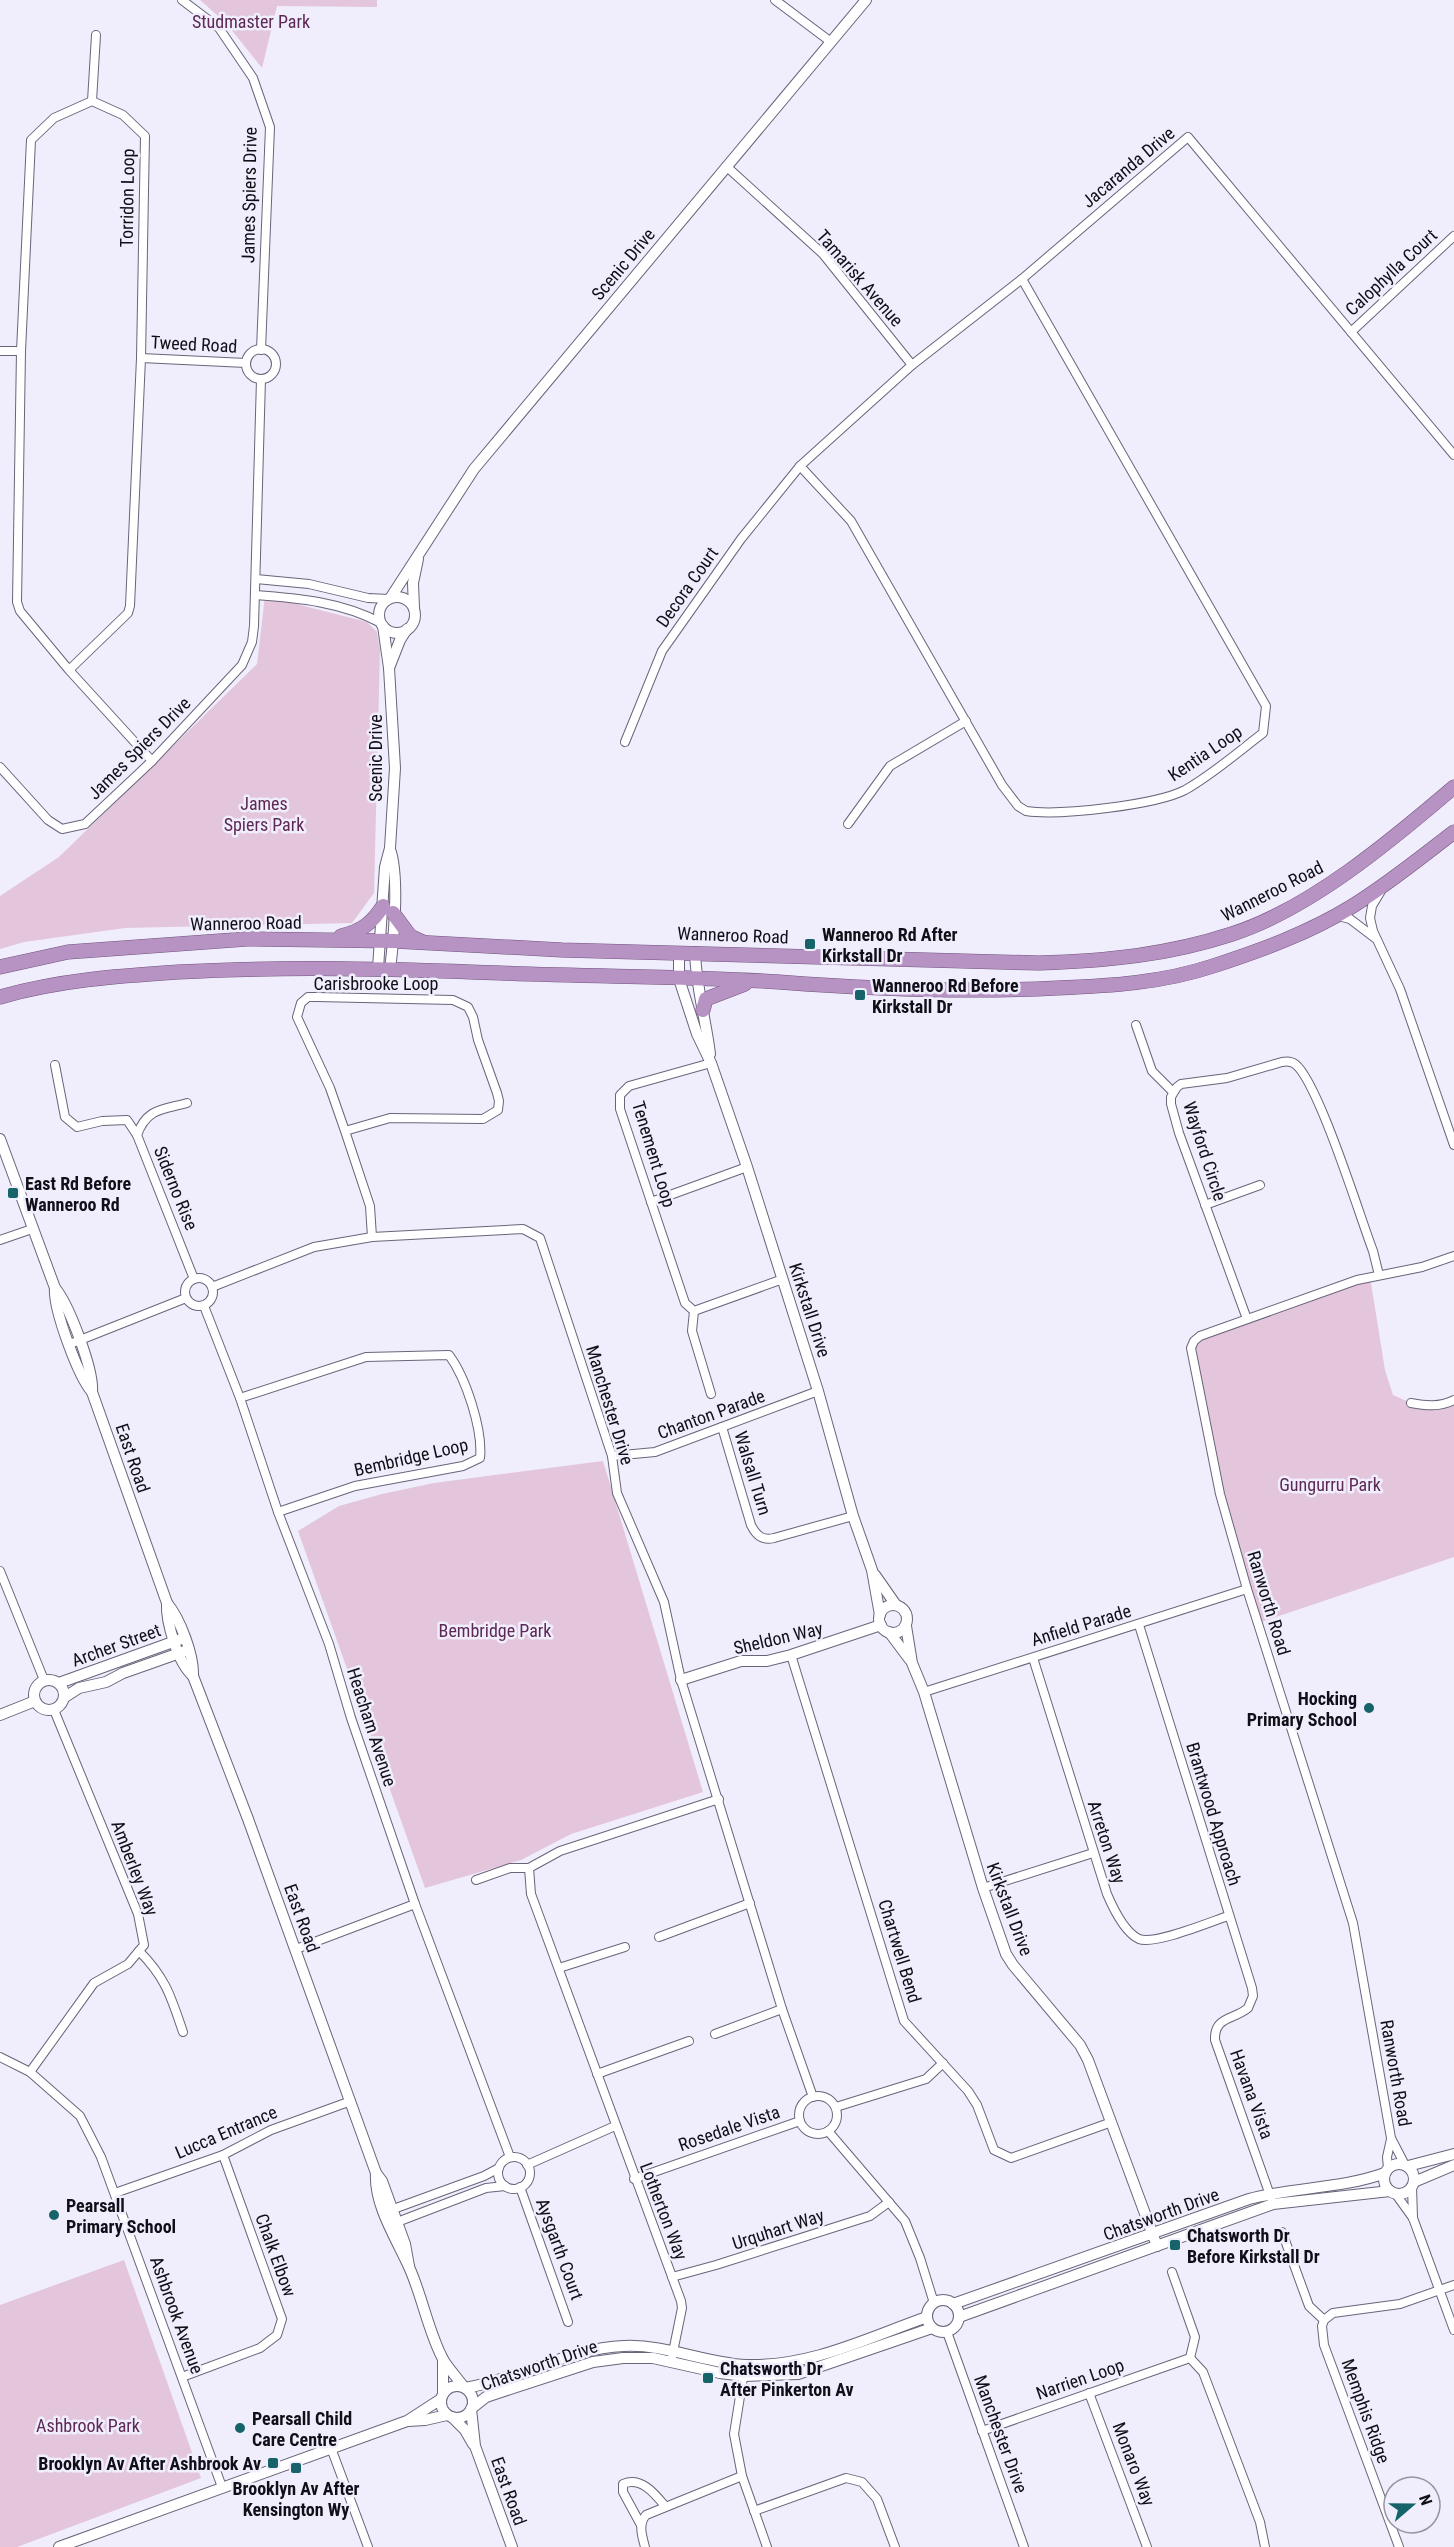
<svg xmlns="http://www.w3.org/2000/svg" width="1454" height="2547" font-family="'Roboto Condensed',sans-serif">
  <rect width="100%" height="100%" fill="#f0edfc"/>
  <g fill="#e3c6dc">
    <path d="M200,0H377V7L277,6L262,68L226,23Z"/>
    <path d="M265,596L367,622L377,632L380,650L374,893L352,923L125,928L24,942L0,949V896L59,857L257,664Z"/>
    <path d="M1370,1277L1385,1370L1393,1395L1411,1403L1454,1400V1557L1258,1623L1220,1494L1191,1356L1194,1341Z"/>
    <path d="M603,1461L703,1792L571,1834L521,1860L425,1888L298,1531L339,1506L382,1494L434,1483Z"/>
    <path d="M124,2260L201,2478L17,2547H0V2305Z"/>
  </g>
  <g fill="none" stroke-linecap="round" stroke-linejoin="round">
    <g stroke="#6a647a" stroke-width="10">
      <g id="minor">
        <path d="M182,0L219,28L253,78L270,127L261,350"/>
        <path d="M775,0L831,42"/>
        <path d="M92,101L96,35"/>
        <path d="M726,166L823,254L912,365"/>
        <path d="M1351,332L1454,236"/>
        <circle cx="261" cy="364" r="15"/>
        <path d="M0,351H21"/>
        <path d="M141,358L246,363"/>
        <path d="M800,466L851,521L1002,785L1018,806L1026,811C1059,816 1156,805 1185,790C1212,775 1238,752 1263,733L1266,706L1022,279"/>
        <path d="M256,579L309,584L368,598L389,599"/>
        <path d="M255,595C298,598 342,602 381,623"/>
        <path d="M69,670L128,613L130,606L141,358L145,136L123,115L92,101L54,118L31,140L21,351L17,602L20,611L69,670L152,761"/>
        <path d="M625,742L662,651L741,539L800,466L912,365L1022,279L1188,137L1454,455"/>
        <path d="M0,767L48,820L62,829L85,824L152,761L242,665L252,642L254,626L261,379"/>
        <path d="M848,824L890,766L966,721"/>
        <path d="M1381,891L1372,906L1370,918L1373,931L1400,989L1454,1145"/>
        <path d="M1338,916L1350,919L1375,938"/>
        <path d="M1136,1025L1152,1071L1173,1092"/>
        <path d="M711,1063L629,1086L620,1095V1109L685,1303L694,1311L783,1279"/>
        <path d="M55,1065L65,1117L77,1127L102,1121L127,1120L137,1135"/>
        <path d="M187,1103C162,1110 147,1108 137,1135L194,1279"/>
        <path d="M345,1131L390,1118L483,1119L498,1110L499,1101L497,1093L478,1040L473,1017L468,1007L453,1000L317,997H308L301,1003L297,1017L330,1088L345,1131L370,1206L372,1237"/>
        <path d="M651,1202L747,1167"/>
        <path d="M1205,1205L1260,1185"/>
        <path d="M0,1240L32,1229"/>
        <circle cx="199" cy="1292" r="14"/>
        <path d="M212,1287L314,1247L372,1237L523,1229L540,1238L612,1456L617,1493L664,1602L681,1680L782,2009L813,2097"/>
        <path d="M204,1306L240,1398L278,1512L329,1644L351,1718L415,1904L510,2157"/>
        <path d="M694,1311L692,1331L711,1394"/>
        <path d="M1247,1319L1179,1133L1171,1104V1097L1177,1087L1181,1084L1227,1078L1282,1062C1287,1061 1291,1061 1295,1064C1318,1081 1360,1217 1373,1251L1379,1275"/>
        <path d="M70,1344L186,1298"/>
        <path d="M240,1398L366,1357L449,1355C466,1378 483,1430 480,1458L463,1466L355,1486L278,1512"/>
        <path d="M1411,1403C1427,1406 1439,1407 1454,1400"/>
        <path d="M722,1427L751,1525C756,1535 762,1541 774,1538L853,1516"/>
        <path d="M612,1456L655,1452L818,1391"/>
        <path d="M0,1571L44,1680"/>
        <path d="M1139,1625L1252,1988L1253,1996L1248,2008C1234,2020 1214,2016 1215,2040L1271,2198"/>
        <path d="M791,1655L904,2021L968,2091L977,2105L994,2150L1011,2158L1109,2123"/>
        <path d="M1033,1658L1107,1894C1113,1908 1124,1932 1139,1939C1155,1945 1210,1922 1228,1916"/>
        <path d="M924,1692L1247,1589"/>
        <path d="M476,1880L510,1868H529"/>
        <path d="M983,1888L1093,1853"/>
        <path d="M659,1937L750,1903"/>
        <path d="M296,1949L415,1904"/>
        <path d="M139,1951C166,1978 171,1997 183,2032"/>
        <path d="M559,1968L625,1947"/>
        <path d="M715,2034L782,2009"/>
        <path d="M0,2057L30,2072L80,2116L101,2157L222,2487"/>
        <path d="M30,2072L94,1983L128,1964L144,1945L138,1914L54,1710"/>
        <path d="M597,2074L689,2041"/>
        <circle cx="818" cy="2115" r="19"/>
        <path d="M836,2107L926,2079L943,2063"/>
        <path d="M828,2131L905,2221L920,2258L934,2303"/>
        <circle cx="514" cy="2173" r="16"/>
        <path d="M527,2165L615,2126"/>
        <path d="M1405,2165L1391,2138L1353,1923L1247,1589L1220,1494L1191,1348L1194,1341L1200,1336L1357,1280L1422,1267L1454,1256"/>
        <path d="M1388,2168L1387,2157L1391,2139"/>
        <path d="M634,2179L800,2121"/>
        <path d="M520,2187L568,2322"/>
        <path d="M1412,2187L1413,2218"/>
        <path d="M115,2193L223,2155L271,2130L351,2101"/>
        <path d="M1395,2193L1413,2218L1454,2330"/>
        <path d="M388,2211L484,2176L499,2168"/>
        <path d="M392,2224L486,2188L505,2186"/>
        <path d="M1282,2232L1309,2306L1324,2320"/>
        <path d="M1172,2272L1195,2337L1190,2358"/>
        <path d="M672,2277L716,2265L870,2216L889,2202"/>
        <path d="M947,2332L1024,2547"/>
        <path d="M672,2357L682,2308L681,2301L531,1894L529,1868L560,1851L719,1799"/>
        <path d="M745,2365L734,2434L742,2476L767,2547"/>
        <path d="M182,2377L260,2348L277,2335L282,2319L223,2155"/>
        <path d="M1089,2393L1147,2547"/>
        <path d="M982,2431L1190,2358L1203,2372L1260,2522L1265,2547"/>
        <path d="M331,2448L368,2547"/>
        <path d="M754,2511L846,2478L862,2482L877,2499L895,2547"/>
        <path d="M641,2525L623,2492V2484C641,2476 655,2494 665,2506"/>
        <path d="M645,2547C642,2536 638,2524 646,2515L742,2476"/>
        <path d="M1399,2547L1324,2345L1322,2326L1324,2320L1333,2313L1400,2304L1454,2285"/>
      </g>
    </g>
    <g stroke="#6a647a" stroke-width="12">
      <g id="tertiary">
        <circle cx="397" cy="615" r="18"/>
        <path d="M391,597L474,469L866,0"/>
        <path d="M414,608L413,583L418,559"/>
        <path d="M389,668L400,640L407,629"/>
        <path d="M679,952V979L697,1034L711,1063L747,1167L818,1391L853,1516L872,1570L880,1615"/>
        <path d="M695,952C696,987 706,1020 710,1054"/>
        <path d="M378,968L385,867L390,848L395,768L389,668L383,626"/>
        <path d="M390,969C394,938 399,881 391,852"/>
        <path d="M0,1139L55,1288C69,1305 94,1370 92,1392"/>
        <path d="M55,1288C53,1308 78,1376 92,1392L167,1603C180,1619 194,1655 193,1676L248,1819L376,2173L382,2181L405,2244L409,2266"/>
        <path d="M875,1575L896,1605"/>
        <path d="M167,1603C166,1623 178,1663 193,1676"/>
        <circle cx="893" cy="1619" r="14"/>
        <path d="M906,1626L912,1663L924,1692L983,1888L1006,1954L1013,1965L1080,2045L1088,2060L1157,2246"/>
        <path d="M889,1632L910,1660"/>
        <circle cx="49" cy="1695" r="15"/>
        <path d="M681,1680L741,1661H767L791,1655L881,1625"/>
        <path d="M59,1683L184,1638"/>
        <path d="M65,1697L79,1688L106,1682L123,1673L188,1650"/>
        <path d="M0,1715L35,1701"/>
        <circle cx="1399" cy="2179" r="15"/>
        <path d="M1408,2166L1454,2154"/>
        <path d="M376,2173C374,2205 396,2238 409,2267C422,2295 429,2335 444,2361C450,2370 457,2378 464,2387"/>
        <path d="M1414,2182L1454,2165"/>
        <circle cx="943" cy="2316" r="16"/>
        <path d="M953,2304L1249,2199C1294,2187 1341,2189 1385,2173"/>
        <path d="M959,2317L1273,2204L1390,2191"/>
        <circle cx="457" cy="2402" r="16"/>
        <path d="M465,2388C519,2379 569,2348 624,2346C666,2344 705,2363 746,2365C811,2367 867,2338 927,2317"/>
        <path d="M443,2394V2360"/>
        <path d="M472,2408L486,2397L501,2392L593,2362L623,2358H653L720,2373L744,2376L798,2374L932,2328"/>
        <path d="M471,2409L475,2446L512,2547"/>
        <path d="M452,2417L465,2430L473,2444"/>
        <path d="M408,2421L425,2420L447,2415"/>
        <path d="M59,2547L407,2421L441,2399"/>
      </g>
    </g>
    <g stroke="#71537e" stroke-width="15">
      <g id="trunk">
        <path d="M393,913L410,936L423,942"/>
        <path d="M341,936C362,931 372,923 383,906"/>
        <path d="M0,967L68,952L247,939L394,941L562,950L1039,963C1106,961 1168,955 1232,934C1310,909 1392,840 1454,787"/>
        <path d="M0,997C59,980 118,976 178,972C286,966 393,969 501,973C594,977 687,976 779,982C871,989 964,993 1057,988C1109,986 1162,983 1213,966C1259,951 1309,933 1351,907C1387,885 1420,858 1454,832"/>
        <path d="M703,1010L706,999L745,984"/>
      </g>
    </g>
    <use href="#minor" stroke="#fff" stroke-width="8"/>
    <use href="#tertiary" stroke="#fff" stroke-width="10"/>
    <use href="#trunk" stroke="#b793c4" stroke-width="14"/>
  </g>
  <g fill="#16646a" stroke="#f0edfc" stroke-width="2">
    <rect x="804" y="938" width="12" height="12" rx="3"/>
    <rect x="854" y="989" width="12" height="12" rx="3"/>
    <rect x="7" y="1187" width="12" height="12" rx="3"/>
    <circle cx="1369" cy="1708" r="6"/>
    <circle cx="54" cy="2215" r="6"/>
    <rect x="1169" y="2239" width="12" height="12" rx="3"/>
    <rect x="702" y="2372" width="12" height="12" rx="3"/>
    <circle cx="240" cy="2428" r="6"/>
    <rect x="267" y="2457" width="12" height="12" rx="3"/>
    <rect x="290" y="2462" width="12" height="12" rx="3"/>
  </g>
  <g text-anchor="middle" dominant-baseline="central" stroke-width="5" stroke-linejoin="round" paint-order="stroke">
    <g font-size="18" fill="#5d2854" stroke="#f0edfc">
      <text x="251" y="21">Studmaster Park</text>
      <text x="264" y="803">James<tspan x="264" dy="21">Spiers Park</tspan></text>
      <text x="1330" y="1484">Gungurru Park</text>
      <text x="495" y="1630">Bembridge Park</text>
      <text x="88" y="2425">Ashbrook Park</text>
    </g>
    <g font-size="18" fill="#100e16" stroke="#f0edfc">
      <text transform="translate(1128 167) rotate(-40)">Jacaranda Drive</text>
      <text transform="translate(249 195) rotate(-89)">James Spiers Drive</text>
      <text transform="translate(127 198) rotate(-89)">Torridon Loop</text>
      <text transform="translate(623 264) rotate(-50)">Scenic Drive</text>
      <text transform="translate(1391 272) rotate(-43)">Calophylla Court</text>
      <text transform="translate(860 278) rotate(49)">Tamarisk Avenue</text>
      <text transform="translate(194 344) rotate(3)">Tweed Road</text>
      <text transform="translate(687 587) rotate(-55)">Decora Court</text>
      <text transform="translate(139 748) rotate(-45)">James Spiers Drive</text>
      <text transform="translate(1205 753) rotate(-34)">Kentia Loop</text>
      <text transform="translate(375 758) rotate(-90)">Scenic Drive</text>
      <text transform="translate(1272 891) rotate(-27)">Wanneroo Road</text>
      <text transform="translate(246 923) rotate(-1)">Wanneroo Road</text>
      <text transform="translate(733 935) rotate(2)">Wanneroo Road</text>
      <text x="376" y="983">Carisbrooke Loop</text>
      <text transform="translate(1205 1151) rotate(72)">Wayford Circle</text>
      <text transform="translate(654 1154) rotate(73)">Tenement Loop</text>
      <text transform="translate(176 1188) rotate(68)">Siderno Rise</text>
      <text transform="translate(810 1310) rotate(72)">Kirkstall Drive</text>
      <text transform="translate(610 1405) rotate(73)">Manchester Drive</text>
      <text transform="translate(711 1414) rotate(-20)">Chanton Parade</text>
      <text transform="translate(411 1457) rotate(-13)">Bembridge Loop</text>
      <text transform="translate(133 1458) rotate(71)">East Road</text>
      <text transform="translate(753 1473) rotate(73)">Walsall Turn</text>
      <text transform="translate(1269 1603) rotate(73)">Ranworth Road</text>
      <text transform="translate(1081 1625) rotate(-17)">Anfield Parade</text>
      <text transform="translate(778 1638) rotate(-13)">Sheldon Way</text>
      <text transform="translate(116 1645) rotate(-20)">Archer Street</text>
      <text transform="translate(372 1727) rotate(72)">Heacham Avenue</text>
      <text transform="translate(1214 1814) rotate(73)">Brantwood Approach</text>
      <text transform="translate(1107 1842) rotate(72)">Arreton Way</text>
      <text transform="translate(135 1868) rotate(69)">Amberley Way</text>
      <text transform="translate(1010 1909) rotate(69)">Kirkstall Drive</text>
      <text transform="translate(302 1918) rotate(70)">East Road</text>
      <text transform="translate(900 1951) rotate(73)">Chartwell Bend</text>
      <text transform="translate(1396 2073) rotate(80)">Ranworth Road</text>
      <text transform="translate(1252 2094) rotate(70)">Havana Vista</text>
      <text transform="translate(729 2128) rotate(-19)">Rosedale Vista</text>
      <text transform="translate(226 2132) rotate(-23)">Lucca Entrance</text>
      <text transform="translate(664 2211) rotate(69)">Lotherton Way</text>
      <text transform="translate(1161 2214) rotate(-20)">Chatsworth Drive</text>
      <text transform="translate(778 2229) rotate(-18)">Urquhart Way</text>
      <text transform="translate(560 2249) rotate(70)">Aysgarth Court</text>
      <text transform="translate(276 2255) rotate(70)">Chalk Elbow</text>
      <text transform="translate(177 2315) rotate(70)">Ashbrook Avenue</text>
      <text transform="translate(539 2365) rotate(-19)">Chatsworth Drive</text>
      <text transform="translate(1080 2379) rotate(-19)">Narrien Loop</text>
      <text transform="translate(1366 2411) rotate(70)">Memphis Ridge</text>
      <text transform="translate(1001 2434) rotate(70)">Manchester Drive</text>
      <text transform="translate(1134 2464) rotate(69)">Monaro Way</text>
      <text transform="translate(509 2491) rotate(70)">East Road</text>
    </g>
    <g font-size="18" font-weight="bold" fill="#100e16" stroke="#f0edfc" text-anchor="start">
      <text x="822" y="934">Wanneroo Rd After<tspan x="822" dy="21">Kirkstall Dr</tspan></text>
      <text x="872" y="985">Wanneroo Rd Before<tspan x="872" dy="21">Kirkstall Dr</tspan></text>
      <text x="25" y="1183">East Rd Before<tspan x="25" dy="21">Wanneroo Rd</tspan></text>
      <text x="1357" y="1698" text-anchor="end">Hocking<tspan x="1357" dy="21">Primary School</tspan></text>
      <text x="66" y="2205">Pearsall<tspan x="66" dy="21">Primary School</tspan></text>
      <text x="1187" y="2235">Chatsworth Dr<tspan x="1187" dy="21">Before Kirkstall Dr</tspan></text>
      <text x="720" y="2368">Chatsworth Dr<tspan x="720" dy="21">After Pinkerton Av</tspan></text>
      <text x="252" y="2418">Pearsall Child<tspan x="252" dy="21">Care Centre</tspan></text>
      <text x="261" y="2463" text-anchor="end">Brooklyn Av After Ashbrook Av</text>
      <text x="296" y="2488" text-anchor="middle">Brooklyn Av After<tspan x="296" dy="21">Kensington Wy</tspan></text>
    </g>
  </g>
  <g transform="translate(1412 2505) rotate(70)"><circle r="28" fill="#f0edfc" stroke="#9694a0" stroke-width="1.5"/>
  <path d="M0-4.5L10 22L0 15L-10 22Z" fill="#16646a"/>
  <text y="-9" font-size="16" font-weight="bold" text-anchor="middle" fill="#100e16">N</text>
  </g>
</svg>
